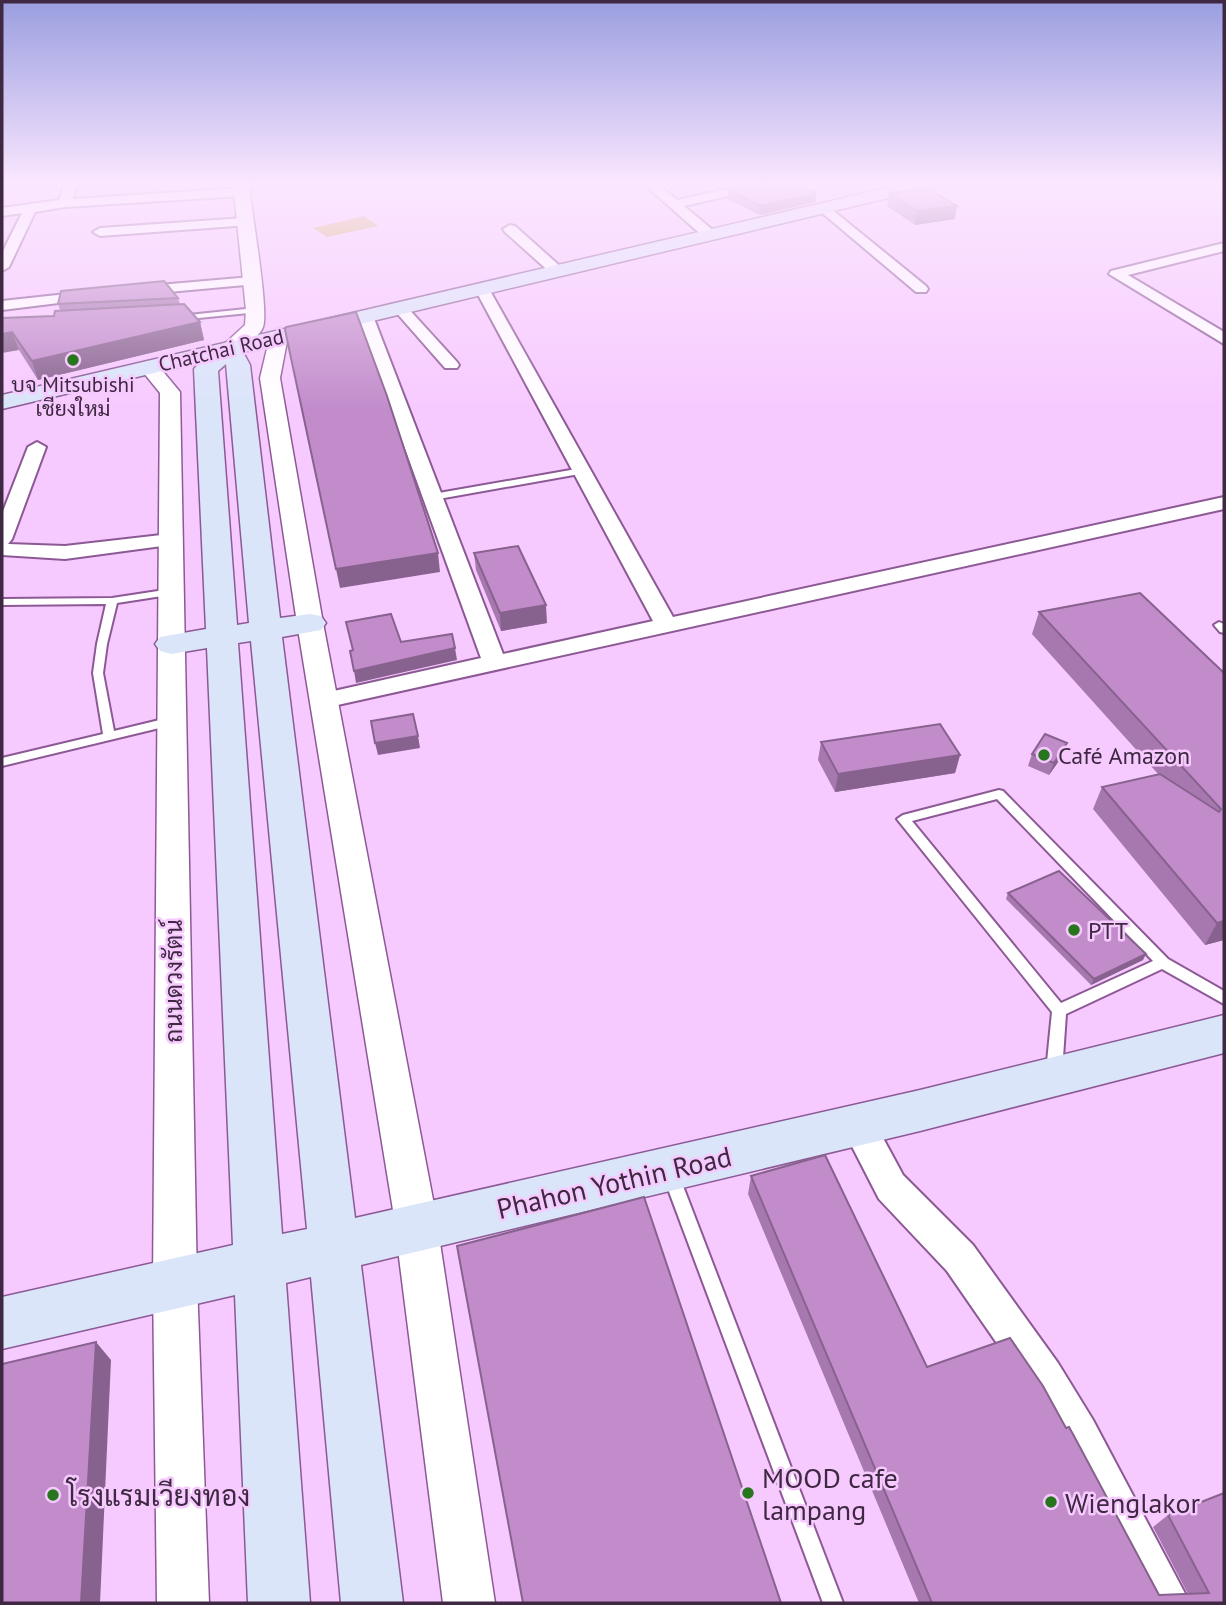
<svg xmlns="http://www.w3.org/2000/svg" width="1226" height="1605" font-family="'PT Sans',Sarabun,sans-serif">
  <rect width="100%" height="100%" fill="#f7caff"/>
  <path fill="#d2a551" d="M364,216L378,226L327,237L313,228Z"/>
  <g fill="none" stroke-linecap="round" stroke-linejoin="round">
    <g stroke="#8c5995" stroke-width="4">
      <g id="service">
        <path d="M2,183H7L2,190Z"/>
        <path d="M255,308L259,310L258,312L179,320L175,318L179,316Z"/>
        <path d="M582,468L586,471L585,473L433,500L428,497L433,494Z"/>
        <path d="M171,589L175,590V594L117,603L107,644L103,673L114,731L172,717L176,718L178,721L176,724L2,766V758L103,734L93,673L97,644L106,604L2,605V599L112,598Z"/>
        <path d="M1219,622L1224,624V633L1220,632L1214,625Z"/>
        <path d="M999,790L1003,791L1168,959L1224,991V1004L1162,969L1066,1014L1062,1072L1059,1077L1054,1079L1049,1077L1046,1072L1052,1012L897,819L903,815ZM997,799L1153,961L1061,1003L912,821Z"/>
        <path d="M670,1166L676,1168L678,1173L843,1603H823L662,1173L664,1168Z"/>
      </g>
    </g>
    <g stroke="#8c5995" stroke-width="4">
      <g id="minor">
        <path d="M65,183H77L73,199L242,188L248,192L242,196L65,207L35,212L9,267L2,271V253L22,213L2,216V208L59,200Z"/>
        <path d="M643,183H656L677,200L753,183H775L773,186L684,206L715,232L717,235L710,239L705,238Z"/>
        <path d="M825,204L926,286L928,289L926,292H916L820,211L819,208Z"/>
        <path d="M244,218L251,222L249,225L100,236L93,232L100,228Z"/>
        <path d="M510,225L515,226L562,268L564,271L562,274H552L505,232L503,229Z"/>
        <path d="M1224,243V251L1128,275L1224,332V344L1109,274L1111,271Z"/>
        <path d="M251,277L256,278L258,281L256,284L136,295L129,291L136,287Z"/>
        <path d="M482,285L489,289L673,617L1224,497V509L324,708L316,705L312,700L316,695L481,658L357,316L360,313H370L373,316L503,654L653,621L475,289Z"/>
        <path d="M94,291L101,295L99,298L2,310V301Z"/>
        <path d="M400,303L405,305L457,362L459,365L457,368H445L395,311L392,308Z"/>
        <path d="M37,442L46,447L12,539L8,544L65,546L170,534L177,536L180,540L177,544L65,559L2,555V514L28,447Z"/>
        <path d="M858,1110L870,1114L903,1175L973,1245L1058,1363L1093,1420L1190,1603H1144L1065,1448L1030,1391L947,1271L879,1199L841,1125L846,1114Z"/>
      </g>
    </g>
    <g stroke="#8c5995" stroke-width="3">
      <g id="tertiary">
        <path d="M238,183H252L250,192C252,215 269,311 263,327C260,337 239,351 230,354L220,348L245,325L246,310L234,192Z"/>
        <path d="M279,330L288,336L280,378L323,623L435,1210L495,1603H443L393,1210L297,623L260,378L270,336Z"/>
        <path d="M149,361L156,363L180,392L197,1283L209,1603H157L153,1283L160,393L139,367L142,363Z"/>
      </g>
    </g>
    <g stroke="#8c5995" stroke-width="3">
      <path id="secondary" d="M908,183H939L930,188L243,352L250,365L280,618L310,614L321,616L326,623L321,630L282,637L355,1218L920,1090L1224,1015V1053L920,1131L361,1265L403,1603H341L311,1277L286,1283L310,1603H248L235,1295L2,1349V1297L233,1245L207,648L171,654L160,651L155,644L160,637L206,629L194,369L200,362L2,409V395ZM226,364L249,623L237,625L218,371ZM251,641L307,1229L282,1234L238,643Z"/>
    </g>
    <use href="#service" fill="#fff" fill-rule="evenodd"/>
    <use href="#minor" fill="#fff" fill-rule="evenodd"/>
    <use href="#tertiary" fill="#fff" fill-rule="evenodd"/>
    <use href="#secondary" fill="#dae5fa" fill-rule="evenodd"/>
  </g>
  <g fill="#a778af">
    <path d="M728,190L816,193L815,202L760,215L727,199Z"/>
    <path d="M889,193L955,219L915,225L887,206Z"/>
    <path d="M178,298L180,304L200,322L204,340L38,380L19,350L2,318L54,316L60,310L58,304Z"/>
    <path d="M474,553L547,623L501,631L476,570Z"/>
    <path d="M1039,612L1224,673V940L1205,945L1093,809L1102,787L1159,775L1032,634Z"/>
    <path d="M821,742L960,755L955,773L835,792L818,760Z"/>
    <path d="M1067,743L1063,755L1049,775L1028,766L1032,754Z"/>
    <path d="M1008,893L1143,960L1091,985L1006,899Z"/>
    <path d="M751,1176L927,1367L1159,1595L1188,1594L1153,1527L1168,1515L1224,1603H919L748,1194Z"/>
  </g>
  <g fill="#88628e">
    <path d="M816,193L815,202L760,215L761,206Z"/>
    <path d="M957,206L955,219L915,225L917,211Z"/>
    <path d="M200,322L204,340L38,380L32,361Z"/>
    <path d="M12,332L19,350L2,353V334Z"/>
    <path d="M438,553L440,572L340,588L336,569Z"/>
    <path d="M546,605L547,623L501,631L500,613Z"/>
    <path d="M455,648L457,660L356,683L354,671Z"/>
    <path d="M418,736L420,748L378,755L375,743Z"/>
    <path d="M1067,743L1063,755L1049,775L1054,763Z"/>
    <path d="M960,755L955,773L835,792L838,774Z"/>
    <path d="M1224,921V940L1205,945L1217,923Z"/>
    <path d="M1146,954L1143,960L1091,985L1094,979Z"/>
    <path d="M96,1342L111,1360L100,1603H81Z"/>
  </g>
  <g fill="#c28ccb" stroke="#88628e" stroke-width="2">
    <path d="M760,183H793L816,193L761,206L728,190Z"/>
    <path d="M928,188L957,206L917,211L889,193Z"/>
    <path d="M164,281L178,298L58,304L61,291Z"/>
    <path d="M184,304L200,322L32,361L12,332L2,334V318L54,316L55,311Z"/>
    <path d="M356,312L387,396L438,553L336,569L285,330L286,327Z"/>
    <path d="M518,546L546,605L500,613L474,553Z"/>
    <path d="M1140,593L1224,673V921L1217,923L1102,787L1160,774L1219,812L1221,809L1039,612Z"/>
    <path d="M391,614L401,642L452,634L455,648L354,671L350,651L353,650L346,622Z"/>
    <path d="M413,714L418,736L375,743L371,721Z"/>
    <path d="M940,724L960,755L838,774L821,742Z"/>
    <path d="M1045,734L1067,743L1054,763L1032,754Z"/>
    <path d="M1059,871L1146,954L1094,979L1008,893Z"/>
    <path d="M825,1155L927,1367L1010,1338L1043,1386L1066,1428L1069,1427L1074,1436L1159,1595L1209,1593L1168,1515L1224,1493V1603H932L751,1176Z"/>
    <path d="M644,1197L781,1603H523L457,1246Z"/>
    <path d="M96,1342L81,1603H2V1364Z"/>
  </g>
  <linearGradient id="sky" x2="0" y2="1"><stop stop-color="#9a9ee0"/><stop offset="0.45" stop-color="#fbe7ff"/><stop offset="1" stop-color="#fbe7ff" stop-opacity="0"/></linearGradient>
  <rect width="1226" height="408" fill="url(#sky)"/>
  <g fill="#27751c" stroke="#f7caff" stroke-width="2.5">
    <circle cx="73" cy="360" r="7"/>
    <circle cx="1044" cy="755" r="7"/>
    <circle cx="1074" cy="930" r="7"/>
    <circle cx="748" cy="1493" r="7"/>
    <circle cx="53" cy="1495" r="7"/>
    <circle cx="1051" cy="1502" r="7"/>
  </g>
  <g text-anchor="middle" dominant-baseline="central" stroke-width="5" stroke-linejoin="round" paint-order="stroke">
    <g font-size="21" fill="#3f2942" stroke="#f7caff">
      <text transform="translate(221 350) rotate(-13)">Chatchai Road</text>
    </g>
    <g font-size="21" fill="#3f2942" stroke="#f7caff">
      <text x="73" y="384">บจ Mitsubishi<tspan x="73" dy="24">เชียงใหม่</tspan></text>
    </g>
    <g font-size="24" fill="#3f2942" stroke="#f7caff" text-anchor="start">
      <text x="1058" y="755">Café Amazon</text>
      <text x="1088" y="930">PTT</text>
    </g>
    <g font-size="24" fill="#3f2942" stroke="#f7caff">
      <text transform="translate(173 981) rotate(-90)">ถนนดวงรัตน์</text>
    </g>
    <g font-size="28" fill="#3f2942" stroke="#f7caff">
      <text transform="translate(614 1182) rotate(-13)">Phahon Yothin Road</text>
    </g>
    <g font-size="28" fill="#3f2942" stroke="#f7caff" text-anchor="start">
      <text x="762" y="1477">MOOD cafe<tspan x="762" dy="32">lampang</tspan></text>
      <text x="67" y="1495">โรงแรมเวียงทอง</text>
      <text x="1065" y="1502">Wienglakor</text>
    </g>
  </g>
  <rect width="1226" height="1605" fill="none" stroke="#3f2942" stroke-width="7"/>
</svg>
